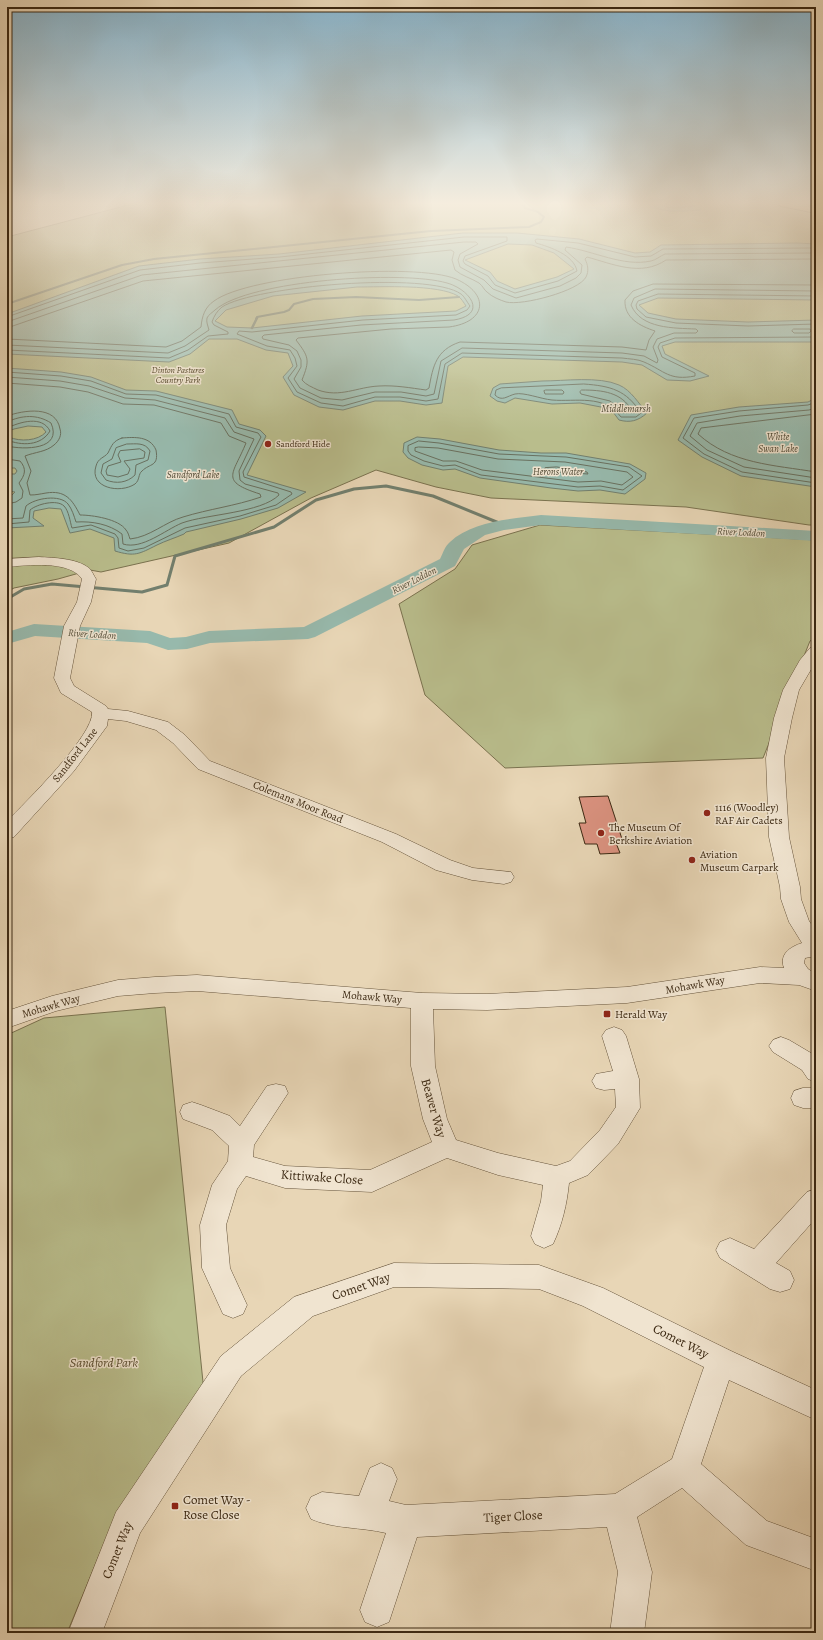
<svg xmlns="http://www.w3.org/2000/svg" width="823" height="1640" font-family="Alegreya,serif">
  <rect width="100%" height="100%" fill="#e8d6b6"/>
  <filter id="stains"><feTurbulence type="fractalNoise" baseFrequency=".005" numOctaves="4"/><feColorMatrix values="0 0 0 0 .2 0 0 0 0 .09 0 0 0 0 .02 0 0 0 .5 -.17"/></filter>
  <radialGradient id="worn" r=".72"><stop offset=".6" stop-color="#630" stop-opacity="0"/><stop offset="1" stop-color="#630" stop-opacity=".3"/></radialGradient>
  <g fill="#b9bd8c" stroke="#7a724f">
    <path d="M136,203H768L816,212V525H809L686,507L491,498L436,487L376,470L311,498L229,543L101,572L90,570L58,579L14,588L7,592V237Z"/>
    <path d="M540,525L816,540V637L810,641L763,758L505,768L425,695L399,604L455,569L472,545Z"/>
    <path d="M165,1007L204,1392L110,1529L67,1633H7V1035L44,1018Z"/>
  </g>
  <g fill="#97b9ac" stroke="#727f6e" fill-rule="evenodd">
    <path d="M653,203H701V210C685,211 670,213 655,208V205Z"/>
    <path d="M463,233H517L579,239L635,253L650,252L661,245L797,243L816,244V300L658,298L639,305L648,313L676,319L748,322L816,320V340L814,342H675L662,346L665,354L709,376L690,381L667,380L642,365L622,362L463,357L448,366L442,403L426,405L400,401H375L343,410L319,407L294,395L283,377L293,366L288,353L266,350L237,339H209L190,354L169,362L7,354V314L139,266L200,259L279,254ZM508,244L532,245L554,253L574,269L557,277L515,289L497,281L490,272L465,260ZM357,287C381,287 438,284 458,296C461,298 464,303 466,306L456,311L362,316L252,328L227,327L215,321L226,310L273,296Z"/>
    <path d="M7,368L61,372L91,377L126,390L156,391L232,410L239,424L260,430L266,436L247,475L306,492L278,508L241,519L186,532L184,534C175,538 165,541 157,545C139,554 135,557 115,551L114,538L90,529L70,533L61,509L49,508L34,511L33,518L44,526L7,528V496L12,495L15,492L7,491V474H15L17,471L15,468H7ZM28,426L42,427L46,432C38,441 20,442 9,437V431L14,429Z"/>
    <path d="M542,381C564,381 599,376 619,385C631,390 639,404 647,413C638,421 630,423 619,420L613,412L606,408L580,403L552,404L515,398L505,403L497,401L490,396L493,388L500,384Z"/>
    <path d="M816,398V487L741,476L702,457L678,440L691,415L739,407L808,402Z"/>
    <path d="M417,437L440,439L499,450L541,453H566L630,464L646,473L645,479L625,494L600,490L578,491L551,488L480,478L455,469L443,470L422,465L408,458L403,452L404,443Z"/>
  </g>
  <g fill="none" stroke-linecap="round" stroke-linejoin="round">
    <g stroke="#69705f" stroke-width="1">
      <path d="M659,203C668,211 684,207 695,206L697,203"/>
      <path d="M816,296L658,294L638,301L636,305L637,309L646,317L676,323L748,326L816,324"/>
      <path d="M7,317L140,270L200,263L280,257L464,237H507V241L465,256L463,261L465,264L488,276L495,285L515,293L558,281L577,271C574,255 550,247 536,243L535,240L537,239L578,243L635,257L651,256L663,249L816,248"/>
      <path d="M7,322L142,275L464,242H476L478,244L460,254L458,260L460,267L484,280L493,289L516,298L560,286L576,278L581,273L582,265L565,250L566,247C594,251 623,267 651,261C656,260 660,256 665,254L816,253"/>
      <path d="M7,328L143,281L451,250L454,252L452,260L455,270C462,276 471,278 479,283C483,286 484,290 487,292C492,297 500,300 506,302C522,306 579,291 586,277C589,271 588,265 585,259L587,257C613,264 641,277 666,260L816,259"/>
      <path d="M794,329H810L811,331L809,333H794L792,331Z"/>
      <path d="M7,339L166,347L182,341L201,327C202,316 205,307 214,301C249,275 415,262 456,279C490,294 487,322 449,327L391,329L298,338L296,340C309,357 310,360 302,380C306,385 312,387 318,390C340,398 357,387 379,386C395,385 411,388 426,390L429,388C433,366 436,350 460,342L622,347L646,350L649,340L655,331C640,326 624,318 625,300L633,291L653,284L816,285"/>
      <path d="M7,345L168,353L185,346L209,330C208,326 206,322 207,318C208,315 213,312 215,310C249,280 403,270 447,283C469,289 489,314 454,320L361,325L264,335L262,337L263,339L289,345L297,351L301,360V367L294,379L300,388L321,398L342,400L375,392H401L426,396L434,394L441,361L462,348L622,353L644,356L657,363L658,360L653,347L657,339L674,333H696L698,331L696,329C674,328 641,329 631,305L634,298L655,289L816,291"/>
      <path d="M7,350L169,358L188,350L208,336L228,334V332L214,325L212,322C214,316 217,311 222,307C254,286 429,271 461,294C464,296 467,302 470,306L467,310L456,315L363,320L252,332L239,331L237,334L267,346L290,350L295,358L297,366L288,378L297,392L321,403L343,406L375,397H400L426,401L438,399L445,364L462,353L622,358C629,359 638,359 644,362C665,371 669,381 695,376V373L662,357L658,347L660,343L675,338L816,337"/>
      <path d="M7,372L61,376L91,381L126,394L156,395L229,414L236,427L258,433L261,437L243,472L244,477L291,492L292,494L276,505L240,516L185,528L144,548L128,551L119,548L118,538L115,534L91,525L72,528C70,522 69,511 64,506C57,499 37,504 30,510L29,522L7,524"/>
      <path d="M7,377L60,381L89,386L125,398L155,400L225,418L234,432L254,439L239,471L240,480L245,484L278,493L279,495C261,513 207,514 182,523C165,530 142,550 123,544L122,534C109,524 92,521 76,522C74,516 72,509 68,504C60,494 35,498 26,506L23,518L7,519"/>
      <path d="M7,383L60,387L88,392L123,404L154,405L221,423L229,436L246,443C233,475 219,481 260,494L261,497C235,506 209,509 183,517C165,522 150,537 130,539C129,536 128,532 126,530C119,519 92,515 80,515C72,499 65,490 46,493C40,494 36,495 30,495L27,483L31,471L25,456C35,452 46,452 54,445C59,441 62,435 60,429C56,405 24,410 7,416"/>
      <path d="M584,384C611,386 626,390 641,413L636,417H621C604,394 576,402 552,400C541,399 524,392 515,394C507,396 502,402 495,395L496,390L501,388Z"/>
      <path d="M546,390H562L564,392L563,394H545L544,391Z"/>
      <path d="M582,390C602,390 622,392 632,411L623,412L610,401L581,394L580,392Z"/>
      <path d="M816,402L808,405L739,411L694,418L683,438L704,454L742,472L816,483"/>
      <path d="M816,408L809,410L740,416L697,423L690,436L707,450L744,467L816,478"/>
      <path d="M816,414L701,428L698,434C731,464 774,465 816,472"/>
      <path d="M7,422C22,415 37,414 51,423C63,450 24,450 7,446"/>
      <path d="M7,428C20,422 42,415 50,431C41,446 22,446 7,440"/>
      <path d="M122,438C135,437 150,436 156,450C159,467 150,463 142,471C138,474 140,480 135,484C120,494 89,488 96,466C98,458 104,458 108,453C112,445 113,441 122,438Z"/>
      <path d="M419,441L439,443L499,454L566,457L629,467L642,476L623,490L600,486L578,487L481,475L455,465L443,466L424,461L411,455L408,451V446Z"/>
      <path d="M127,444C136,444 145,442 150,451L148,460L136,465L135,475C127,483 116,484 106,480L101,473L103,464L112,459L116,448Z"/>
      <path d="M419,447L438,448L498,459L565,462L627,472L633,477L622,485L601,481L578,482L482,470L456,461H443L415,451V448Z"/>
      <path d="M140,449L145,452L144,458L124,461L130,469L128,474L118,477L107,475L106,471L108,466L121,462L118,455L120,451Z"/>
      <path d="M7,459L20,461C27,469 25,475 19,483L23,491L22,498L16,502L7,504"/>
      <path d="M557,467L587,472L588,474L544,471L545,468Z"/>
    </g>
    <g stroke="#727f6e" stroke-width="2">
      <path d="M7,304L122,265L154,259L431,231L529,227L541,222L544,217L538,212L525,208L522,203"/>
      <path d="M256,319L257,317L284,312L289,310L294,304L313,299L356,297L419,300L459,297"/>
    </g>
    <path stroke="#727f6e" stroke-width="2.5" d="M252,328L257,318"/>
    <path stroke="#727f6e" stroke-width="3" d="M7,599L24,589L52,584L142,592L167,585L175,556L274,527L316,500L354,489L386,486L433,496L504,525"/>
    <path fill="#97b9ac" fill-rule="evenodd" d="M541,515L816,531V541L541,525L504,530L485,535L464,549L455,566L315,637L308,639L210,643L187,649L168,650L147,643L35,636L7,644V632L34,624L150,631L170,638L186,637L209,631L304,627L440,559C443,553 445,546 450,542C472,521 512,519 541,515Z"/>
  </g>
  <path fill="#dc9381" stroke="#3b2812" d="M608,796L623,842L616,843L620,853L600,854L597,844H585L579,823H586L579,797Z"/>
  <g fill="none" stroke-linecap="round" stroke-linejoin="round">
    <g stroke="#66543b" stroke-width="1">
      <g id="minor">
        <path d="M39,557C54,558 76,558 89,568C92,571 94,576 96,579L91,602L80,626L70,678L74,686L106,706L108,709L128,711L168,722L185,735L210,761L396,834L450,860L473,868L511,872L514,877L511,882L504,884L472,880L436,870L382,842L198,769L173,743L156,730L126,721L108,719L107,726L74,771L14,837L7,839V821C24,804 95,734 92,712L61,693L54,678L64,626L77,602L82,579C70,560 26,565 7,567V559Z"/>
        <path d="M816,646V661L799,690L792,718L784,758L789,837L800,887L801,899L809,921L816,931V956L805,958L804,963L808,969L816,974V991L799,985L760,983L627,1003L487,1010L433,1009L435,1066L447,1119L456,1140L498,1153L556,1166L570,1161L600,1130L616,1107L615,1089L604,1090L596,1088L592,1081L596,1074L613,1071L602,1036L606,1030L614,1027L622,1030L626,1036L639,1079L640,1108L618,1144L588,1175L569,1183C567,1204 562,1225 553,1244L544,1248L535,1244L531,1236L541,1201L543,1185L498,1175L447,1158L372,1192L285,1188L246,1176L237,1189L226,1225L230,1268L247,1305L243,1314L233,1318L223,1314L202,1268L200,1225L212,1185L228,1161L229,1146L212,1130L183,1119L180,1112L183,1105L192,1102L201,1105L230,1116L240,1126L267,1086L276,1084L285,1086L288,1093L254,1145L253,1157L285,1166L370,1170L432,1142L423,1119L411,1066V1008L197,991L155,993L118,996L56,1011L7,1028V1011L52,996L118,980L155,977L197,975L422,993L487,994L627,987L760,967L784,968C779,954 790,947 802,943L789,922L781,899L780,887L769,837L766,758L774,718L783,690L800,660L810,648Z"/>
        <path d="M781,1037L789,1040L816,1056V1082L808,1079L802,1070L773,1052L769,1046L773,1040Z"/>
        <path d="M803,1088H816V1108H803L794,1105L791,1098L794,1091Z"/>
        <path d="M816,1189V1218L776,1263L790,1271L794,1280L790,1289L780,1292L770,1289L720,1258L716,1250L720,1242L730,1238L754,1249L807,1192Z"/>
        <path d="M394,1263L539,1265L603,1288L731,1351L816,1390V1420L729,1380L701,1464L767,1521L816,1539V1571L746,1545L682,1488L637,1517L652,1572L644,1633H610L618,1572L607,1527L417,1537L389,1622L377,1627L365,1622L360,1610L386,1533C361,1527 334,1529 311,1519L306,1508L311,1497L322,1492L359,1496L370,1468L381,1463L392,1468L397,1479L389,1501L406,1505L615,1494L672,1459L704,1367L583,1306L539,1289L394,1287L313,1316L241,1376L140,1533L102,1633H68L116,1512L221,1356L294,1297Z"/>
      </g>
    </g>
    <g stroke="#3b2812" stroke-width="2">
      <path id="highway" d="M777,203H796L816,207V213L781,206Z"/>
    </g>
    <use href="#minor" fill="#f0e4d0" fill-rule="evenodd"/>
    <use href="#highway" fill="#e4bb7b" fill-rule="evenodd"/>
  </g>
  <linearGradient id="sky" x2="0" y2="1"><stop stop-color="#87b6d0"/><stop offset="0.47" stop-color="#f5edde"/><stop offset="1" stop-color="#f5edde" stop-opacity="0"/></linearGradient>
  <rect width="823" height="433" fill="url(#sky)"/>
  <g fill="#8f2418" stroke="#f0e4d0" stroke-width="1.5">
    <circle cx="268" cy="444" r="4"/>
    <circle cx="707" cy="813" r="4"/>
    <circle cx="601" cy="833" r="4"/>
    <circle cx="692" cy="860" r="4"/>
    <rect x="603" y="1010" width="8" height="8" rx="2"/>
    <rect x="171" y="1502" width="8" height="8" rx="2"/>
  </g>
  <g text-anchor="middle" dominant-baseline="central" stroke-width="3" stroke-linejoin="round" paint-order="stroke">
    <g font-size="9" font-style="italic" fill="#5a4d30" stroke="#f0e4d0">
      <text x="178" y="370">Dinton Pastures<tspan x="178" dy="10">Country Park</tspan></text>
    </g>
    <g font-size="9" fill="#3b2812" stroke="#f0e4d0" text-anchor="start">
      <text x="276" y="444">Sandford Hide</text>
    </g>
    <g font-size="10" font-style="italic" fill="#524c38" stroke="#f0e4d0">
      <text x="626" y="408">Middlemarsh</text>
      <text x="778" y="436">White<tspan x="778" dy="12">Swan Lake</tspan></text>
      <text x="558" y="471">Herons Water</text>
      <text x="193" y="474">Sandford Lake</text>
      <text transform="translate(741 532) rotate(3)">River Loddon</text>
      <text transform="translate(414 580) rotate(-27)">River Loddon</text>
      <text transform="translate(92 634) rotate(4)">River Loddon</text>
    </g>
    <g font-size="11" fill="#3b2812" stroke="#f0e4d0">
      <text transform="translate(75 755) rotate(-52)">Sandford Lane</text>
      <text transform="translate(298 802) rotate(22)">Colemans Moor Road</text>
      <text transform="translate(695 985) rotate(-10)">Mohawk Way</text>
      <text transform="translate(372 997) rotate(5)">Mohawk Way</text>
      <text transform="translate(51 1006) rotate(-16)">Mohawk Way</text>
    </g>
    <g font-size="11" fill="#3b2812" stroke="#f0e4d0" text-anchor="start">
      <text x="715" y="807">1116 (Woodley)<tspan x="715" dy="13">RAF Air Cadets</tspan></text>
      <text x="609" y="827">The Museum Of<tspan x="609" dy="13">Berkshire Aviation</tspan></text>
      <text x="700" y="854">Aviation<tspan x="700" dy="13">Museum Carpark</tspan></text>
      <text x="615" y="1014">Herald Way</text>
    </g>
    <g font-size="13" fill="#3b2812" stroke="#f0e4d0">
      <text transform="translate(434 1108) rotate(74)">Beaver Way</text>
      <text transform="translate(322 1177) rotate(4)">Kittiwake Close</text>
      <text transform="translate(361 1286) rotate(-19)">Comet Way</text>
      <text transform="translate(681 1341) rotate(27)">Comet Way</text>
      <text transform="translate(513 1516) rotate(-3)">Tiger Close</text>
      <text transform="translate(117 1550) rotate(-68)">Comet Way</text>
    </g>
    <g font-size="13" font-style="italic" fill="#5a4d30" stroke="#f0e4d0">
      <text x="104" y="1362">Sandford Park</text>
    </g>
    <g font-size="13" fill="#3b2812" stroke="#f0e4d0" text-anchor="start">
      <text x="183" y="1499">Comet Way -<tspan x="183" dy="15">Rose Close</tspan></text>
    </g>
  </g>
  <rect width="823" height="1640" fill="none" stroke="#e8d6b6" stroke-width="24"/>
  <rect x="8" y="8" width="807" height="1624" fill="none" stroke="#3b2812" stroke-width="2"/>
  <rect x="12" y="12" width="799" height="1616" fill="none" stroke="#3b2812"/>
  <rect width="100%" height="100%" filter="url(#stains)"/>
  <rect width="100%" height="100%" fill="url(#worn)"/>
</svg>
